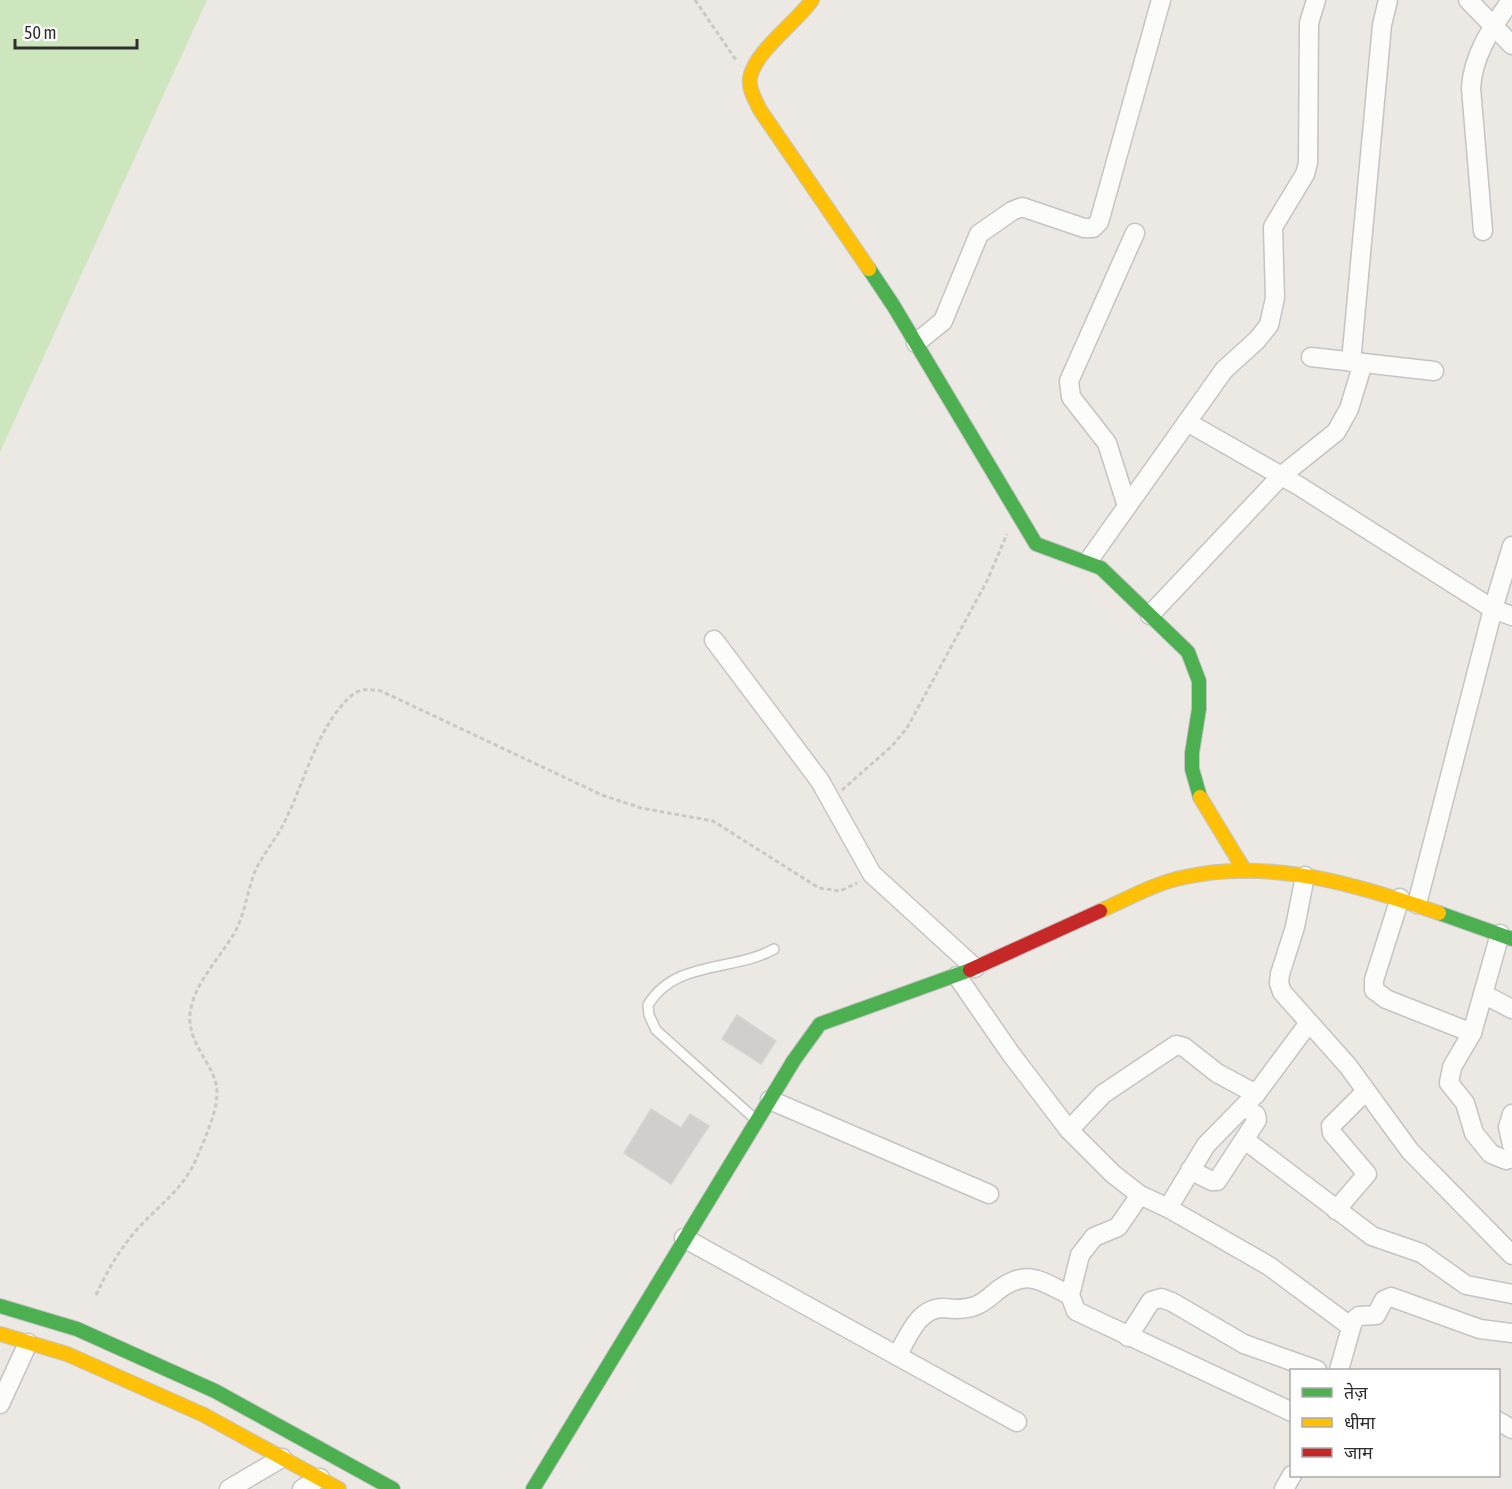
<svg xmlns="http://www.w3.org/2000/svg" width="1512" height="1489" font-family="'Asap Condensed','Noto Sans Devanagari',sans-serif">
  <rect width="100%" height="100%" fill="#ece8e4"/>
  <path fill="#cee6be" d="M0,0H207L0,452Z"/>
  <g fill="#d1cecb" stroke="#d7d4d0" stroke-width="1.5">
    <path d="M737,1015L776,1041L761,1064L722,1039Z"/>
    <path d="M651,1109L681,1128L690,1114L709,1126L671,1184L624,1153Z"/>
  </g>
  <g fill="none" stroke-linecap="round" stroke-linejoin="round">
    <g stroke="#c5c4c5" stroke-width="12">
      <path id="lane" d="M755,1119L656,1030L649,1015L648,1005C676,959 734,972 774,949"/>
    </g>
    <g stroke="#c5c4c5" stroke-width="21">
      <g id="street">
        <path d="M1468,0L1512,45"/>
        <path d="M1483,231L1471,88C1473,54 1492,28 1511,0"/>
        <path d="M916,343L943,321L979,234L1012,211L1022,207L1084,228H1093L1099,222L1161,0"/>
        <path d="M1311,357L1434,371"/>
        <path d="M1351,362L1382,25L1388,0"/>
        <path d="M1187,422L1299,486L1493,609L1512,616"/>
        <path d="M1127,506L1107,443L1071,397L1069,381L1135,233"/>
        <path d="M1089,560L1224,370L1257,340L1269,325L1275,298L1273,227L1305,174L1308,163L1309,23L1316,0"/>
        <path d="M1150,615L1281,476L1336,432L1349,409L1363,363"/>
        <path d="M714,640L820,781L872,874L975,968"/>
        <path d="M1305,876L1295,927L1280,974L1279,983L1282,992L1348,1066L1410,1151L1512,1255"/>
        <path d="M1400,898L1374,980V990L1386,999L1472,1033"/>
        <path d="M1417,904L1493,609L1512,546"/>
        <path d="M1500,934L1472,1033L1452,1067L1449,1083L1465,1103L1474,1133L1491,1154L1506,1160L1512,1158"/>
        <path d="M957,976L1011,1054L1069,1130L1113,1174L1140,1195L1168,1208L1269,1266L1350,1326"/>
        <path d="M1483,994L1512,1009"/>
        <path d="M770,1100L989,1194"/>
        <path d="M1512,1114L1508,1127L1512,1145"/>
        <path d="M1069,1130L1103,1094L1176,1045L1184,1047L1217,1073L1256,1094"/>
        <path d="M1245,1140L1372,1236L1421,1253L1466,1285L1512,1294"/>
        <path d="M1190,1170L1212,1181H1217L1257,1120L1256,1115L1245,1107"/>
        <path d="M1140,1195L1118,1227L1094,1237L1080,1255L1070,1295L1076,1311L1292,1412"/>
        <path d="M1168,1208L1206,1145L1256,1094L1308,1024"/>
        <path d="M1336,1210L1367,1174L1332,1133L1331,1126L1366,1091"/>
        <path d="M684,1238L1017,1422"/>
        <path d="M1128,1337L1151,1301L1161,1298L1172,1302L1244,1344L1317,1370"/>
        <path d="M897,1356C908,1337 918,1308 943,1308C954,1309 965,1310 975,1306C984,1303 991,1296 998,1290C1028,1268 1040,1281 1070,1295"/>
        <path d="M1339,1370L1353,1321L1359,1316L1376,1315L1384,1300L1391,1297L1480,1329L1512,1333"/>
        <path d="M0,1404L28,1343"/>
        <path d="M1498,1421L1512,1429"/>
        <path d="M229,1489L282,1458"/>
        <path d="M302,1489L320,1478"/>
        <path d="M1284,1489L1292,1475"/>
      </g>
    </g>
    <g stroke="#c5c4c5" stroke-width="16">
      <g id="fast">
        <path d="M869,269L893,305L1036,544L1101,568L1188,652L1199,681V709L1192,753V769L1200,797"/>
        <path d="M1439,913L1512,939"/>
        <path d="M0,1306L77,1329L215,1391L393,1489"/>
        <path d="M533,1489L794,1060L820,1024L970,970"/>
      </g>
    </g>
    <g stroke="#c5c4c5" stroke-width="16">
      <g id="slow">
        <path d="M812,0C796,23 755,51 750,78C748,89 756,101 760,110L869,269"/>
        <path d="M1200,797L1245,871"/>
        <path d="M1100,911C1127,899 1155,883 1185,877C1270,858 1359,885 1439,913"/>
        <path d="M0,1334L67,1354L204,1415L339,1489"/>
      </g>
    </g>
    <g stroke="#c5c4c5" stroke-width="16">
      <path id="jam" d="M970,970L1100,911"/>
    </g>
    <g stroke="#c9c9c8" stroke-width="3" stroke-dasharray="4.5 3" stroke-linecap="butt">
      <path d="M695,0L736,60"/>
      <path d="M842,790L892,746L907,728L987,581L1007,534"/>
      <path d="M96,1295C108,1269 121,1247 140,1226C161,1204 185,1187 197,1157C205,1138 217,1113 217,1092C217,1065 183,1042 191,1008C197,979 222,956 236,930C245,912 247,893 254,874C261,856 275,841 284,823C305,782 316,728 351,696C360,688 370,689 381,691L602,795L641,808L713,821L819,888L840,891L857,883"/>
    </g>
    <use href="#lane" stroke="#fcfcfb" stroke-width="9"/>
    <use href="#street" stroke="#fcfcfb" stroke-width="18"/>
    <use href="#fast" stroke="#4caf50" stroke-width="14"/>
    <use href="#slow" stroke="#ffc107" stroke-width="14"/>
    <use href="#jam" stroke="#c62828" stroke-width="14"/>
  </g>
  <rect x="1290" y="1369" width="210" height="108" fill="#ffffff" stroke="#ababab" stroke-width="1.5"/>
  <rect x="1302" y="1388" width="30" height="9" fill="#4caf50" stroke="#ababab" stroke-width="1.5"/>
  <text x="1344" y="1399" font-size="18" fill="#2e2e2e">तेज़</text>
  <rect x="1302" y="1418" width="30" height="9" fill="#ffc107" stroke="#ababab" stroke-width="1.5"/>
  <text x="1344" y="1429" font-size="18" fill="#2e2e2e">धीमा</text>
  <rect x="1302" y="1448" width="30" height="9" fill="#c62828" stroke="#ababab" stroke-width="1.5"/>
  <text x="1344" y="1459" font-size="18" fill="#2e2e2e">जाम</text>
  <path d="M15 39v9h122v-9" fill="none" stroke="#2e2e2e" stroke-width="3"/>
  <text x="24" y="39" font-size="18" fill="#2e2e2e" stroke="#ffffff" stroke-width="4.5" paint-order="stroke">50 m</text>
</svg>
